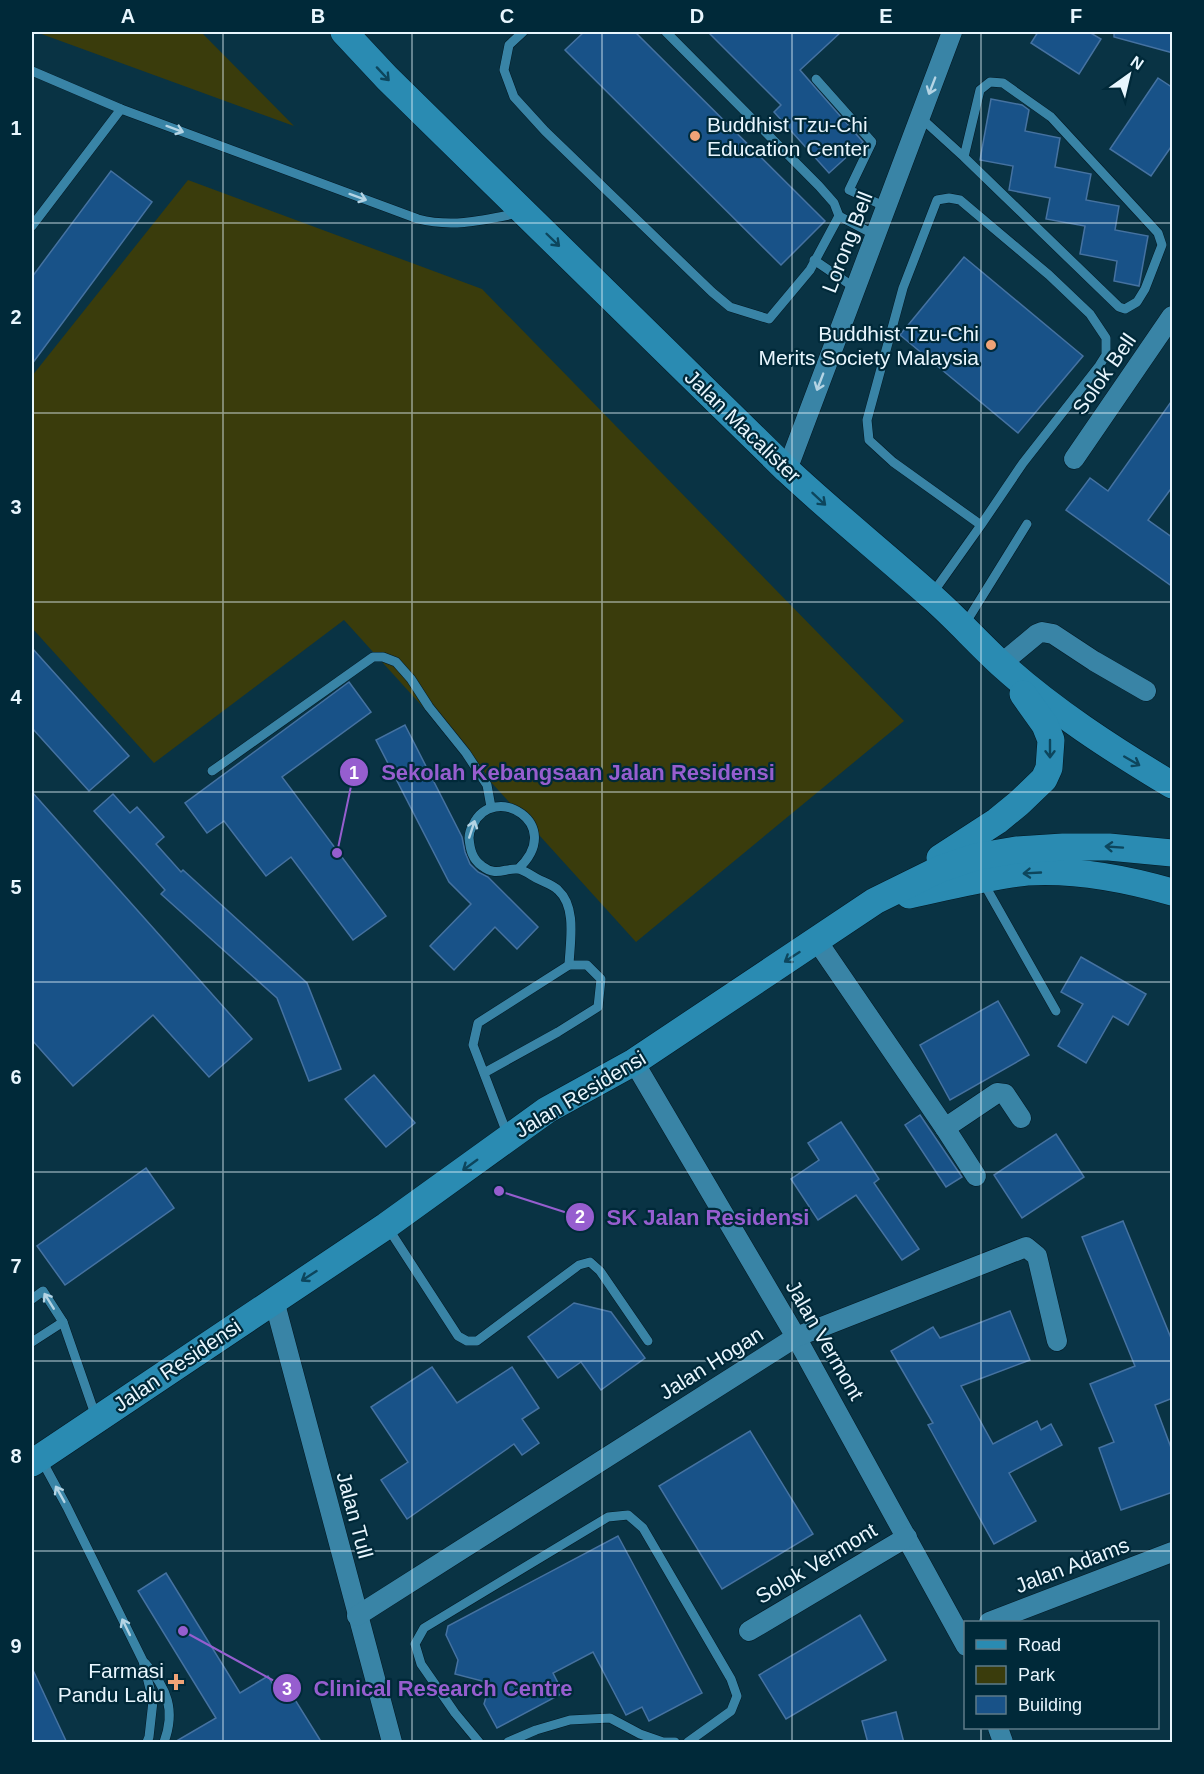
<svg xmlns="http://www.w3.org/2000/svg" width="1204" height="1774" font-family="Arial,sans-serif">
  <rect width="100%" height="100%" fill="#093344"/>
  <g fill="#3a3c0c">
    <path d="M36,32H201L294,126Z"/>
    <path d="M188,180L482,289L904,721L636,942L344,620L154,763L32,628V376Z"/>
  </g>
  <g fill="#185288" stroke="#4572a1" stroke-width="1.5">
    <path d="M584,32H635L825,221L781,265L565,50Z"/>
    <path d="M708,32H841L800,70L863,142L829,173L774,112L781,105Z"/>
    <path d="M1038,32H1089L1101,39L1079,74L1031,43Z"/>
    <path d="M1114,32H1173V53L1114,37Z"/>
    <path d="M1158,78L1173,88V144L1151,176L1110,149Z"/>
    <path d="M991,99L1022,105L1029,110L1025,131L1060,138L1055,167L1091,174L1086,200L1119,206L1115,230L1148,236L1139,286L1114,281L1117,261L1080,254L1085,226L1046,219L1050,198L1009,190L1013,166L980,160Z"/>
    <path d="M111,171L152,202L32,364V277Z"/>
    <path d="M964,257L1083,356L1018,433L900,335Z"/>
    <path d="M1173,399V486L1148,520L1173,538V587L1066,510L1090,478L1108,491Z"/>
    <path d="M32,648L129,756L89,791L32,728Z"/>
    <path d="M349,682L371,712L282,777L386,916L353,940L291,857L266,876L224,821L207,833L185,803Z"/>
    <path d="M405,725L462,837L465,852L470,864L478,872L488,877L538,927L517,949L495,927L454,970L430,946L471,904L449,882L376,740Z"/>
    <path d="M32,792L252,1039L209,1077L153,1015L73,1086L32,1040Z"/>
    <path d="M113,794L130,813L137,807L164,837L156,844L181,872L183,870L307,983L341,1069L309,1081L277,998L161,894L165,890L94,811Z"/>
    <path d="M1081,957L1146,994L1128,1025L1113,1016L1086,1063L1058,1046L1083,1004L1061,992Z"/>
    <path d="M998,1001L1029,1055L950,1100L920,1045Z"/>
    <path d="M374,1075L415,1123L386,1147L345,1099Z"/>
    <path d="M920,1115L962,1177L946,1187L905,1125Z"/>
    <path d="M841,1122L879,1179L874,1183L919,1249L902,1260L856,1195L818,1220L791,1179L819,1160L808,1143Z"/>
    <path d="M1056,1134L1084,1177L1022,1218L994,1175Z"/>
    <path d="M146,1168L174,1208L65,1285L37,1246Z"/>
    <path d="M1123,1221L1173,1343V1398L1155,1405L1173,1453V1492L1121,1510L1099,1448L1114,1442L1090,1384L1135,1366L1082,1237Z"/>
    <path d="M574,1303L611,1312L645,1358L601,1390L581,1362L558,1378L528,1337Z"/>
    <path d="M1010,1311L1030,1360L961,1386L993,1444L1037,1421L1041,1430L1051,1424L1062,1445L1009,1473L1036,1521L994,1544L928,1425L933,1423L891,1351L933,1327L940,1338Z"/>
    <path d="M432,1367L457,1403L512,1367L539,1408L522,1419L539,1443L522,1455L514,1444L407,1519L381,1480L408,1462L371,1407Z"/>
    <path d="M750,1431L813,1534L722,1589L659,1486Z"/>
    <path d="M618,1536L702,1693L649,1721L642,1707L626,1715L593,1652L553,1673L563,1693L497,1728L484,1704L490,1683L455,1674L458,1660L446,1635L448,1626Z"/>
    <path d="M166,1573L240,1693L268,1676L275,1688L284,1682L322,1743H173L216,1718L138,1591Z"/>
    <path d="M860,1615L886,1660L786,1719L759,1675Z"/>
    <path d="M32,1668L67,1743H32Z"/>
    <path d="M896,1712L904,1743H868L862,1721Z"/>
  </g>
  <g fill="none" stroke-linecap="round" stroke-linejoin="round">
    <g stroke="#031924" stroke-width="10">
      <g id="lane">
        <path d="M523,32L509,45L504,70L514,97L545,131L712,292L730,307L769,319L810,270L839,216L834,203L819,186L666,32"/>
        <path d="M32,71L121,109L418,219C453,228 484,220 519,213"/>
        <path d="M816,79L872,142L849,190L886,207"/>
        <path d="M920,117L964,157L1119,307L1125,309L1137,302L1145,289L1162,245L1158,233L1051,117L1003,83L990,82L980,90L964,157"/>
        <path d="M839,216L875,235"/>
        <path d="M32,226L121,109"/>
        <path d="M814,260L855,288"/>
        <path d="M932,594L981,525L893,462L869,440L867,420L903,288L937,200L949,198L960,200L1049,275L1090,314L1106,338V355L1099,366L1023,463L981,525"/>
        <path d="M965,624L1027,524"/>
        <path d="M212,771L373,657H383L396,662L411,679L429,707L466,753L487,785L491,807"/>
        <path d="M518,869C567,824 493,781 473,825C470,830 469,833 469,838C470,849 472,859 482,866C496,877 505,868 517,869C523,869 532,876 538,879C544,882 553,885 558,890C577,907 570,942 569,965"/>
        <path d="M983,882L1056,1011"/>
        <path d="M484,1073L558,1032L598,1007L601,979L587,965H569L478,1023L473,1045L508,1136"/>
        <path d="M388,1228L458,1336L467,1341H477L579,1265L590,1262L600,1271L648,1341"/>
        <path d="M32,1299L43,1291L63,1322L96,1417"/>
        <path d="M32,1342L63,1322"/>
        <path d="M41,1459L67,1507L143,1661L153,1701L149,1737L147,1742"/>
        <path d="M145,1663C167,1688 176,1710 164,1742"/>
        <path d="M479,1742L455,1713L421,1664L415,1644L424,1628L608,1517L628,1515L643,1528L731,1679L737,1696L731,1711L688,1742"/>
        <path d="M508,1742L536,1730L570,1720L610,1718L640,1734L663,1742H675"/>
      </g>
    </g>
    <g stroke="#031924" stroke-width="21">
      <g id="street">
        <path d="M1074,459L1172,316"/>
        <path d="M787,470L952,32"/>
        <path d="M1001,664L1037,634L1042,632L1053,634L1094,661L1146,691"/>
        <path d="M817,941L945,1128L997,1093L1005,1094L1021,1118"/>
        <path d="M634,1062L796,1337L966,1646"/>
        <path d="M945,1128L976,1176"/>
        <path d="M274,1300L392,1742"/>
        <path d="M357,1616L796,1337L1026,1247L1037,1256L1057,1341"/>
        <path d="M989,1622L1172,1552"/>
        <path d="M749,1631L907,1537"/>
        <path d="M998,1728L1003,1742"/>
      </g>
    </g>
    <g stroke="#031924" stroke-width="28">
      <g id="secondary">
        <path d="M344,32L387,78L787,470C834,514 884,554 932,597C956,618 977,642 1001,664C1053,711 1112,749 1172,785"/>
        <path d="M940,858L997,821L1019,803L1044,779L1049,768L1051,740L1045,725L1023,694"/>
        <path d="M909,895C948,887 987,876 1027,872C1075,869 1127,879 1172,892"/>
        <path d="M32,1463L386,1226L547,1110L634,1062L875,901L940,869L975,857L1016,850L1063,847H1109L1172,853"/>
      </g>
    </g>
    <use href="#lane" stroke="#3984a6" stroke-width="9"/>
    <use href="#street" stroke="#3984a6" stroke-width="20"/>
    <use href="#secondary" stroke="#2a8bb2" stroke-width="27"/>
  </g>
  <defs><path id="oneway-shaft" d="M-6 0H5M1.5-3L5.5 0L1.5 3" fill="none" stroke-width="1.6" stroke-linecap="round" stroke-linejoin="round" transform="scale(1.5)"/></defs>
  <g stroke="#0d465d">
    <use href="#oneway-shaft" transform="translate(383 74) rotate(47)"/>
    <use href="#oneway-shaft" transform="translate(553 240) rotate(44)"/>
    <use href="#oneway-shaft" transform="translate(819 499) rotate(43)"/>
    <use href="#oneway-shaft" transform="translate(1050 749) rotate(90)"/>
    <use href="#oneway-shaft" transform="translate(1132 761) rotate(30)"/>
    <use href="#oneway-shaft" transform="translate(1114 847) rotate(-176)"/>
    <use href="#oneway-shaft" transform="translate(1032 873) rotate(177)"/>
    <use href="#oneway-shaft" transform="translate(792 957) rotate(147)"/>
    <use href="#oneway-shaft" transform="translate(470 1165) rotate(144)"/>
    <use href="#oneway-shaft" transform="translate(309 1276) rotate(147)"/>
  </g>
  <g stroke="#b4d4e4">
    <use href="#oneway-shaft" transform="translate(932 86) rotate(111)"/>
    <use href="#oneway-shaft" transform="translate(175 129) rotate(20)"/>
    <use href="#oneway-shaft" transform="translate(358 197) rotate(20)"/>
    <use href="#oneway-shaft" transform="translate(820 382) rotate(111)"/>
    <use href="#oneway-shaft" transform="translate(472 829) rotate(-72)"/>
    <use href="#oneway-shaft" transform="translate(49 1301) rotate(-122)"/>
    <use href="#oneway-shaft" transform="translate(60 1494) rotate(-119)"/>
    <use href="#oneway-shaft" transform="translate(126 1627) rotate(-116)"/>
  </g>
  <path fill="none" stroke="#e8f6fe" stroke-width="1.5" stroke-opacity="0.55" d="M223,32V1742M412,32V1742M602,32V1742M792,32V1742M981,32V1622M32,223H1172M32,413H1172M32,602H1172M32,792H1172M32,982H1172M32,1172H1172M32,1361H1172M32,1551H1172M981,1728V1742"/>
  <g fill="#efa377" stroke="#002939" stroke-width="2">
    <circle cx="695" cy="136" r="6"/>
    <circle cx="991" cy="345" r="6"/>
    <path d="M173 1673h6v6h6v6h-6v6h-6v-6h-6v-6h6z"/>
  </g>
  <g text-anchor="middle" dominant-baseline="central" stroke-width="4.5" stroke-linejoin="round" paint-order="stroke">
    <g font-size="21" fill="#e8f6fe" stroke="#002939" text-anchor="end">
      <text x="707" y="124" text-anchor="start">Buddhist Tzu-Chi<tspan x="707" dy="24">Education Center</tspan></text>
      <text x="979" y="333">Buddhist Tzu-Chi<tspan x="979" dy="24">Merits Society Malaysia</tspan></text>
      <text x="164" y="1670">Farmasi<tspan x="164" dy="24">Pandu Lalu</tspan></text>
    </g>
    <g font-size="21" fill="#e8f6fe" stroke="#002939">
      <text transform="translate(847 242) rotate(-69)">Lorong Bell</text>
      <text transform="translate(1104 374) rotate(-55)">Solok Bell</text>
      <text transform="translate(743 426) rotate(44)">Jalan Macalister</text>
      <text transform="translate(580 1094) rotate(-31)">Jalan Residensi</text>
      <text transform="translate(825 1340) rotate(60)">Jalan Vermont</text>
      <text transform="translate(711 1363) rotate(-32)">Jalan Hogan</text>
      <text transform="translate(177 1365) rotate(-34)">Jalan Residensi</text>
      <text transform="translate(355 1515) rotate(75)">Jalan Tull</text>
      <text transform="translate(816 1563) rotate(-31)">Solok Vermont</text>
      <text transform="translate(1072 1565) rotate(-21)">Jalan Adams</text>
    </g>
  </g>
  <path fill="none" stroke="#965ecf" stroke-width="2" d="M337 853L354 772M499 1191L580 1217M183 1631L287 1688"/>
  <g fill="#965ecf" stroke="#002939" stroke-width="2">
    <circle cx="337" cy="853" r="6"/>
    <circle cx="499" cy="1191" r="6"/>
    <circle cx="183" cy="1631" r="6"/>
    <circle cx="354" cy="772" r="15"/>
    <circle cx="580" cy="1217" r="15"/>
    <circle cx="287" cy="1688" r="15"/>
  </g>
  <g font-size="18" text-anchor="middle" font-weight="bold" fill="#fff">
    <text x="354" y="779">1</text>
    <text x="580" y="1223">2</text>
    <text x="287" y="1695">3</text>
  </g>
  <g font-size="22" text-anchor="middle" font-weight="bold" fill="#965ecf" stroke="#002939" stroke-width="4.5" stroke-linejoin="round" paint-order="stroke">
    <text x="578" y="780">Sekolah Kebangsaan Jalan Residensi</text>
    <text x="708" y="1225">SK Jalan Residensi</text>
    <text x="443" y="1696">Clinical Research Centre</text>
  </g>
  <rect width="1204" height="1774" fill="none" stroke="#002939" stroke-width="66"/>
  <rect x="964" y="1621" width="195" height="108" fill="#002939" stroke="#5d7b88" stroke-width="1.5"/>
  <rect x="976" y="1640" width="30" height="9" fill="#2a8bb2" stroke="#5d7b88" stroke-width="1.5"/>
  <text x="1018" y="1651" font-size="18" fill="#e8f6fe">Road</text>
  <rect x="976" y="1666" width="30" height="18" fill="#3a3c0c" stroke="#5d7b88" stroke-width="1.5"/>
  <text x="1018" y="1681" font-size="18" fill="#e8f6fe">Park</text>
  <rect x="976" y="1696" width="30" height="18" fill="#185288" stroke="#5d7b88" stroke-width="1.5"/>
  <text x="1018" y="1711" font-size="18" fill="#e8f6fe">Building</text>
  <g transform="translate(1129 75) rotate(34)" stroke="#002939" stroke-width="4.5" paint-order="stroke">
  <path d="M0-4.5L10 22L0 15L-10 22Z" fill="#e8f6fe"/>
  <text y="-9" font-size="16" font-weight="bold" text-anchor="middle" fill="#e8f6fe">N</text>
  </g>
  <rect x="33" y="33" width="1138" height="1708" fill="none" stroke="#e8f6fe" stroke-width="2"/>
  <g font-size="20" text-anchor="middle" font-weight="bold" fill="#e8f6fe">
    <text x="128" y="23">A</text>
    <text x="318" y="23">B</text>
    <text x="507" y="23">C</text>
    <text x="697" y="23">D</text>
    <text x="886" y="23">E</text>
    <text x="1076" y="23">F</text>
    <text x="16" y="135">1</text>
    <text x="16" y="324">2</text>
    <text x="16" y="514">3</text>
    <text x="16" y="704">4</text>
    <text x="16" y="894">5</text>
    <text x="16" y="1084">6</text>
    <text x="16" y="1273">7</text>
    <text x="16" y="1463">8</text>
    <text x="16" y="1653">9</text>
  </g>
</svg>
